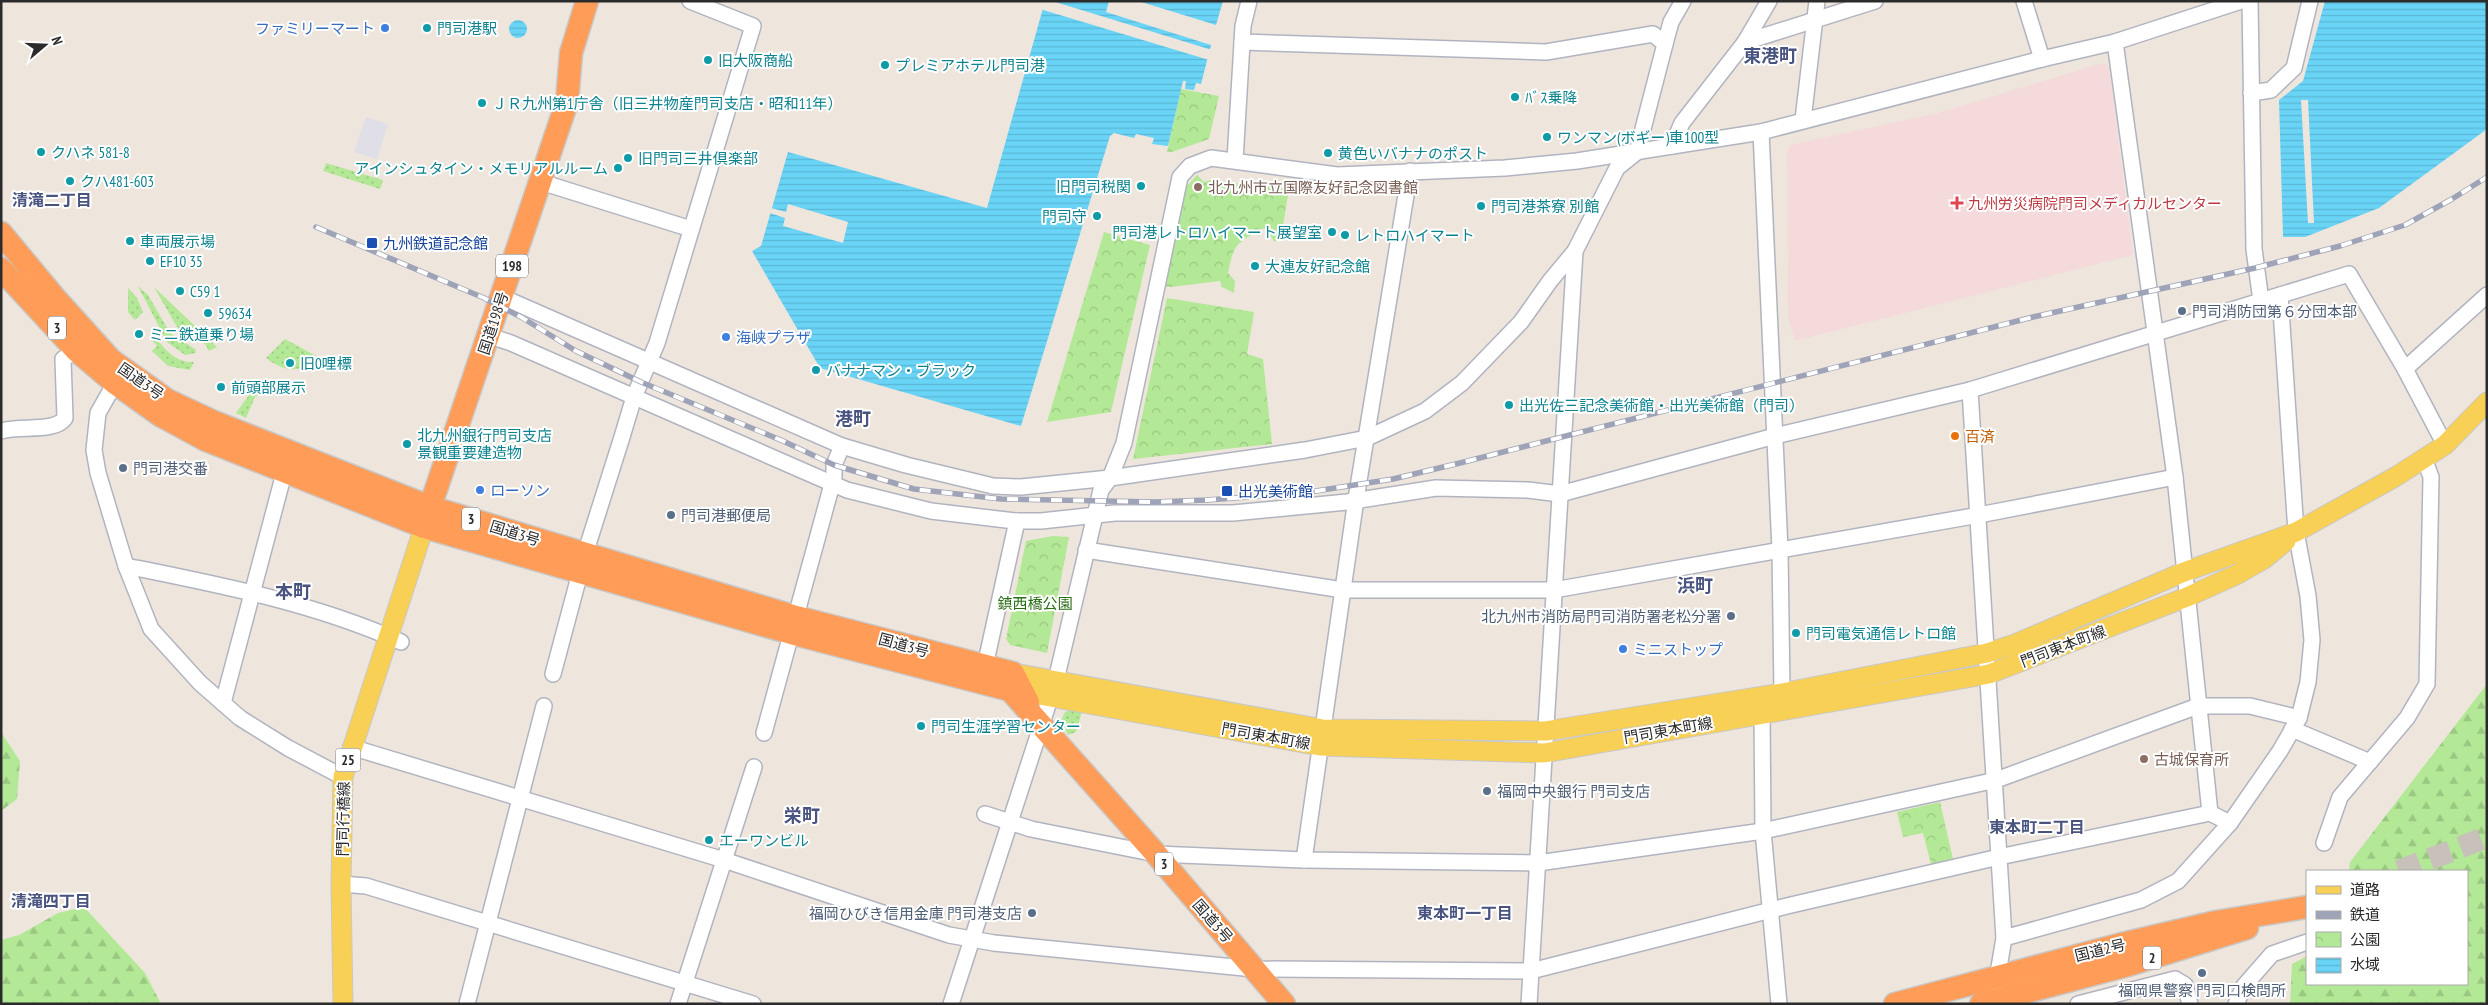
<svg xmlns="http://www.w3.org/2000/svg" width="2488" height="1005" font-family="'PT Sans Narrow','Noto Sans JP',sans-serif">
  <defs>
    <pattern id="grass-dots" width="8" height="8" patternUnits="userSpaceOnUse" patternTransform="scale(1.25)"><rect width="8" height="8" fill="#b3e896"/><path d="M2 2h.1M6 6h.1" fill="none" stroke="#9ac781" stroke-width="1.8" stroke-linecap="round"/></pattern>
    <pattern id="forest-firs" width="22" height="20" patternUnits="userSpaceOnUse" patternTransform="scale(1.25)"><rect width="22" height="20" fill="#b3e896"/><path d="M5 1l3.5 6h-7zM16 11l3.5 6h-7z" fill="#9ac781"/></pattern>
    <pattern id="park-crowns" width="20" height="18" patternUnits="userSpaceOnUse" patternTransform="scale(1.25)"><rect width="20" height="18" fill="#b3e896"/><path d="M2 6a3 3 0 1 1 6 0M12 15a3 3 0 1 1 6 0" fill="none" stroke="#9ac781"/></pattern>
    <pattern id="water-rules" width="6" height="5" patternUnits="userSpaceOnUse" patternTransform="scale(1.25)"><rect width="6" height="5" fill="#69d4f6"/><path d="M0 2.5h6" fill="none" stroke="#5bb6d3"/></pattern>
  </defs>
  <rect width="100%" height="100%" fill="#eee6dd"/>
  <path fill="#e0dee6" d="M366,117L388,124L377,159L354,152Z"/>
  <path fill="#f5dadb" d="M2102,63L2109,66L2133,255L1795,341L1788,317L1787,152L1790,145L1938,113Z"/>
  <g fill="url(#grass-dots)">
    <path d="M326,163L383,180L380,189L323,171Z"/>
    <path d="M138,286L148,295L170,333L195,349L196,353L185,355L167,342Z"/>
    <path d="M154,287L217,347L209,351L206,345L177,327Z"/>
    <path d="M128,288L137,298L143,312L135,320L128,312Z"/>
    <path d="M156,337C165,351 177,363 194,362L190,370L168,366L152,351L157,346L151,339Z"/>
    <path d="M285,339L320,358C300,373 286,373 266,358Z"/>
    <path d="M267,383L271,384L255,397L246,418L236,413L257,384Z"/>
    <path d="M1070,710L1082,712L1076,732L1068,735L1061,721L1065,712Z"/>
  </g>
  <g fill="url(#forest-firs)">
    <path d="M2487,684V1004H2290L2292,964L2307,956V984H2467V871H2349L2350,862Z"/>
    <path d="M1,732L20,761L17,799L1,811Z"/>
    <path d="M84,907L145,973L161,1004H1V940L19,935L58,913Z"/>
  </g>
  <g fill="url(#park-crowns)">
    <path d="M1181,89L1219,96L1209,139L1172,152H1167Z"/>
    <path d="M1197,175L1204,182L1211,180L1289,189L1281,237L1275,242L1264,228C1237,243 1234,242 1228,273L1235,281L1234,293L1222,287L1220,281L1171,287L1162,286L1185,188Z"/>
    <path d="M1104,232L1150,245L1111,412L1047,422Z"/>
    <path d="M1167,298L1254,312L1247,354L1263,359L1272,444L1133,459Z"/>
    <path d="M1053,536L1069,537L1047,653L1010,645L1006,639L1026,541Z"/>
    <path d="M1940,802L1953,859L1931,864L1923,833L1903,837L1897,812Z"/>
  </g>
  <g fill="url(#water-rules)">
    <path d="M1045,1H1109L1106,12L1211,45L1201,84L1196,83L1194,90L1185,89L1186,81H1183L1168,146L1152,144L1154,138L1136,134L1134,138L1114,133L1110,136L1021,426L820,368L752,251L761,246L788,152L987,208Z"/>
    <path d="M1138,1H1223L1216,25Z"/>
    <path d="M2325,1H2487V129L2379,208L2305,237H2283L2279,100L2303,81Z"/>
    <circle cx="518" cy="29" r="9"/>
  </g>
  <g fill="#eee6dd">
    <path d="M1042,1H1052L1212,50L1209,60L1040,9Z"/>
    <path d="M2301,100H2308L2314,223H2308Z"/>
    <path d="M788,204L848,222L843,243L783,226L785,218L770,213L771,208L786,212Z"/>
  </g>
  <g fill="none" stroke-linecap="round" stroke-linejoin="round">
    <path stroke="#c7c1b9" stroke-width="22" stroke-dasharray="22 11" stroke-linecap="butt" d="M2399,871L2487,837"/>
    <g stroke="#b1b4c0" stroke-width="18">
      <g id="minor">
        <path d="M2024,1L2042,59"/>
        <path d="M2250,1L2254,249L2261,301"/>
        <path d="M1745,42L1875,1"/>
        <path d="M2115,42L2241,1"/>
        <path d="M1665,44L1671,22L1683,1"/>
        <path d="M2251,93L2271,90L2294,68L2310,1"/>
        <path d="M1803,120L1817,1"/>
        <path d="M1761,132L1780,550L1782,693L1762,713L1763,831L1779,1004"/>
        <path d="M1672,146L1682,123L1745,42L1769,1"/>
        <path d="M1235,160L1243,26L1249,1"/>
        <path d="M541,182L691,229"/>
        <path d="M502,297L842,446L906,465L993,486L1021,487L1110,478L1305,450L1367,438L1425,411L1462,383L1521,322L1550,281L1575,251L1617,168L1637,152L1665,44L1653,34L1546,52L1242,42"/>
        <path d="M490,336L511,343L847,490L931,511L1015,521H1041L1115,513H1233L1347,502L1436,488L1528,490L1560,494L1775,436L1970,390L2349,274L2405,369L2445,445"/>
        <path d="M2405,369L2487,295"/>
        <path d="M115,383L98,413L94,450L98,473L126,566L151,629L200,683L240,718L288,748L343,777"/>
        <path d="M1970,390L2004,938L1996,985"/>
        <path d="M1,431C20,425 55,433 65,418L63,359L76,350"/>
        <path d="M1086,550L1343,590H1554L1979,515L2175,477"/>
        <path d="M126,566C220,585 314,603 401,642"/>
        <path d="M985,666L1017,521"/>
        <path d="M553,674L585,554L622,437L634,397L657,343L753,26L690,1"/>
        <path d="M223,703L287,462"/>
        <path d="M2292,729L2370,762"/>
        <path d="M764,733L834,477V465L842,446"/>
        <path d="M351,747L724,860L949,935L994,943L1254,969L1531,971L1791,905L1999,857L2210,813L2230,823"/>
        <path d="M985,814L1031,829L1156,854L1304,860L1538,863L1763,831L1996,780L2198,706H2250L2299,718"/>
        <path d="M2324,843L2340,797L2407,718L2427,684L2431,477L2424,458"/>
        <path d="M1304,860L1356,499L1410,171"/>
        <path d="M341,884L366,886L753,1004"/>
        <path d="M2004,938L2141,900L2178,881L2230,823L2280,751L2299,718L2308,682L2312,640L2308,596L2296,532L2280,295"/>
        <path d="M467,1004L544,706"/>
        <path d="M678,1004L754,767"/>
        <path d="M951,1004L1056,680L1101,490L1110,478L1124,443L1180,177L1190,166L1211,158L1337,175L1505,168L1577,161L1761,132L2042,59L2115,42L2175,477L2210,813"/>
        <path d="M1529,1004L1575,251"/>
        <path d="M2078,1004L2175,979L2185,985L2190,1004"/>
        <path d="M2236,1004L2244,986L2272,954L2307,942"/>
      </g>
    </g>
    <g stroke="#c8c8c8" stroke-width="21">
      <g id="major">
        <path d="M1013,673L1323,729L1546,731L1782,693L1987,653L2015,644L2184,572L2296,532L2395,477L2445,445L2487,402"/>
        <path d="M1013,690L1320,746L1544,753L1989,674L2187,597L2238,574L2264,559L2286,541"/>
        <path d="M343,1004L341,884L343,777L424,527"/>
      </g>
    </g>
    <g stroke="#c8c8c8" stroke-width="25">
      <g id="highway">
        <path d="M1,233L55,298L111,360L167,400L214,422L430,507L796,617L1013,673L1028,702"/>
        <path d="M1,269L76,350L115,383L160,415L206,440L424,527L791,633L1010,690L1156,854L1284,1004"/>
        <path d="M425,522L567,102L571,53L587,1"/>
        <path d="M1895,1004L2122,944L2216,922L2307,907"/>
        <path d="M1981,1004L2128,965L2247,928"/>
      </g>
    </g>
    <use href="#minor" stroke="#fff" stroke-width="15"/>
    <use href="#major" stroke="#f9d056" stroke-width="19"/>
    <use href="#highway" stroke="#ff9c57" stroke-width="22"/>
    <g stroke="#9fa3b7" stroke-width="5.5">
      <path id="rail" d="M316,227L484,298L521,317L576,351L641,382L783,441L834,465L914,489L1001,499L1155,502L1207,500L1303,493L1393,479L1460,463L2033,317L2255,268L2340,246L2405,225L2452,199L2487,177"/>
    </g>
    <use href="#rail" stroke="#fff" stroke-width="4" stroke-dasharray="11" stroke-linecap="butt"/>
  </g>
  <g fill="#3f7fe0" stroke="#fff" stroke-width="2">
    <circle cx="385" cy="28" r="5"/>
    <circle cx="726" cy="337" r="5"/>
    <circle cx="480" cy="490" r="5"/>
    <circle cx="1623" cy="649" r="5"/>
  </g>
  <g fill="#0f9aa8" stroke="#fff" stroke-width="2">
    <circle cx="427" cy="28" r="5"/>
    <circle cx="708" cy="60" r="5"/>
    <circle cx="885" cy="65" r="5"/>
    <circle cx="1515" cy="97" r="5"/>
    <circle cx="482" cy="103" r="5"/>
    <circle cx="1547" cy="137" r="5"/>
    <circle cx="41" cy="152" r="5"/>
    <circle cx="1328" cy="153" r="5"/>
    <circle cx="628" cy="158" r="5"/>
    <circle cx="618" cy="168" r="5"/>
    <circle cx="70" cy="181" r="5"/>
    <circle cx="1141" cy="186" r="5"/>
    <circle cx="1481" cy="206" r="5"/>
    <circle cx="1097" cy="216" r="5"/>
    <circle cx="1332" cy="232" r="5"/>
    <circle cx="1345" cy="235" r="5"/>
    <circle cx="130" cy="241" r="5"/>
    <circle cx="150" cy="261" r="5"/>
    <circle cx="1255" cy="266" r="5"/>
    <circle cx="180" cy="291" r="5"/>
    <circle cx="208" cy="313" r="5"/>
    <circle cx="139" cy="334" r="5"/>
    <circle cx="290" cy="363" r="5"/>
    <circle cx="816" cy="370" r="5"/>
    <circle cx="221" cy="387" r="5"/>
    <circle cx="1509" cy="405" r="5"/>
    <circle cx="407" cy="444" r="5"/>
    <circle cx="1796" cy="633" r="5"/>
    <circle cx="921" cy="726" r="5"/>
    <circle cx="709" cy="840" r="5"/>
  </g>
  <g fill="#8d6e63" stroke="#fff" stroke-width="2">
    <circle cx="1198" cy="187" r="5"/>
    <circle cx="2144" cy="759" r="5"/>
  </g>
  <path fill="#e0444e" stroke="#fff" stroke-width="2" d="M1954.5 195.5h5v5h5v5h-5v5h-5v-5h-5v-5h5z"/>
  <g fill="#1a4fb4" stroke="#fff" stroke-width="2">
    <rect x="366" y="237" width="12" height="12" rx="2.5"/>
    <rect x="1221" y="485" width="12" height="12" rx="2.5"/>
  </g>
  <g fill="#5c6f8a" stroke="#fff" stroke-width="2">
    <circle cx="2182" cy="311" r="5"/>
    <circle cx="123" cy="468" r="5"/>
    <circle cx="671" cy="515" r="5"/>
    <circle cx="1731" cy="616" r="5"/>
    <circle cx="1487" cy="791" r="5"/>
    <circle cx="1032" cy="913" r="5"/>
    <circle cx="2202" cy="973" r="5"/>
  </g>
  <circle fill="#e8710a" stroke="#fff" stroke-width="2" cx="1955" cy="436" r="5"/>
  <g text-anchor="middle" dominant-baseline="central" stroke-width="4" stroke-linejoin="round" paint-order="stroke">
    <g fill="#fff" stroke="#6b6b6b" stroke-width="1">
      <rect x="496" y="254.5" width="32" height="23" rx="4"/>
      <rect x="48" y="316.5" width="18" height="23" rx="4"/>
      <rect x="462" y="507.5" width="18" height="23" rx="4"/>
      <rect x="335.5" y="748.5" width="25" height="23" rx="4"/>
      <rect x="1155" y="852.5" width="18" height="23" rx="4"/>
      <rect x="2143" y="946.5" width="18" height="23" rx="4"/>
    </g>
    <g font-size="14" font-weight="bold" fill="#2b2b2b">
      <text x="512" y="266">198</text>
      <text x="57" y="328">3</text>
      <text x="471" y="519">3</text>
      <text x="348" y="760">25</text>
      <text x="1164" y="864">3</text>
      <text x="2152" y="958">2</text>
    </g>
    <g font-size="15" fill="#366cbe" stroke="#fff" text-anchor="start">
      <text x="375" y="28" text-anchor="end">ファミリーマート</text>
      <text x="736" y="337">海峡プラザ</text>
      <text x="490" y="490">ローソン</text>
      <text x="1633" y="649">ミニストップ</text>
    </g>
    <g font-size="15" fill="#0d838f" stroke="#fff" text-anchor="start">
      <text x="437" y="28">門司港駅</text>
      <text x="718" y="60">旧大阪商船</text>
      <text x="895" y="65">プレミアホテル門司港</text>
      <text x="1525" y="97">ﾊﾞｽ乗降</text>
      <text x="492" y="103">ＪＲ九州第1庁舎（旧三井物産門司支店・昭和11年）</text>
      <text x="1557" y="137">ワンマン(ボギー)車100型</text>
      <text x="51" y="152">クハネ 581-8</text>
      <text x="1338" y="153">黄色いバナナのポスト</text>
      <text x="638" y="158">旧門司三井倶楽部</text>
      <text x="608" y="168" text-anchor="end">アインシュタイン・メモリアルルーム</text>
      <text x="80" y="181">クハ481-603</text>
      <text x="1131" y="186" text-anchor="end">旧門司税関</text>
      <text x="1491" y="206">門司港茶寮 別館</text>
      <text x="1087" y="216" text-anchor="end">門司守</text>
      <text x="1322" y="232" text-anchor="end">門司港レトロハイマート展望室</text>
      <text x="1355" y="235">レトロハイマート</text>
      <text x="140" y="241">車両展示場</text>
      <text x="160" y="261">EF10 35</text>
      <text x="1265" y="266">大連友好記念館</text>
      <text x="190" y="291">C59 1</text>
      <text x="218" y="313">59634</text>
      <text x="149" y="334">ミニ鉄道乗り場</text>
      <text x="300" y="363">旧0哩標</text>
      <text x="826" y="370">バナナマン・ブラック</text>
      <text x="231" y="387">前頭部展示</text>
      <text x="1519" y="405">出光佐三記念美術館・出光美術館（門司）</text>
      <text x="417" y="435">北九州銀行門司支店<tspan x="417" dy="17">景観重要建造物</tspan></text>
      <text x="1806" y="633">門司電気通信レトロ館</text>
      <text x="931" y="726">門司生涯学習センター</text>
      <text x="719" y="840">エーワンビル</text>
    </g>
    <g font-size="15" fill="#785e54" stroke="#fff" text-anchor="start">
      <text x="1208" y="187">北九州市立国際友好記念図書館</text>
      <text x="2154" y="759">古城保育所</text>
    </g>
    <g font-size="15" fill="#be3a42" stroke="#fff" text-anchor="start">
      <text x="1968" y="203">九州労災病院門司メディカルセンター</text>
    </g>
    <g font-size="15" fill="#164399" stroke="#fff" text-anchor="start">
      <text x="383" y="243">九州鉄道記念館</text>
      <text x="1238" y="491">出光美術館</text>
    </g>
    <g font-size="15" fill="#4e5e75" stroke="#fff" text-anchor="start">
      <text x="2192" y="311">門司消防団第６分団本部</text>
      <text x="133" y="468">門司港交番</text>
      <text x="681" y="515">門司港郵便局</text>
      <text x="1721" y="616" text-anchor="end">北九州市消防局門司消防署老松分署</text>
      <text x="1497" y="791">福岡中央銀行 門司支店</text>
      <text x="1022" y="913" text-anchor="end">福岡ひびき信用金庫 門司港支店</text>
      <text x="2202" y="990" text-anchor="middle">福岡県警察 門司口検問所</text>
    </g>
    <g font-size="15" fill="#2b2b2b" stroke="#fff">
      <text transform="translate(493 323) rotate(-72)">国道198号</text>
      <text transform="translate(141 381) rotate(35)">国道3号</text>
      <text transform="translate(515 533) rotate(17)">国道3号</text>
      <text transform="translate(904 645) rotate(15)">国道3号</text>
      <text transform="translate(2063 646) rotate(-21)">門司東本町線</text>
      <text transform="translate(1668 730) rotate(-10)">門司東本町線</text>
      <text transform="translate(1266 736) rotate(10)">門司東本町線</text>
      <text transform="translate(343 819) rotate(-89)">門司行橋線</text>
      <text transform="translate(1213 921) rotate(49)">国道3号</text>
      <text transform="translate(2100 950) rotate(-14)">国道2号</text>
    </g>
    <g font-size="15" fill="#c56008" stroke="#fff" text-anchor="start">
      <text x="1965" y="436">百済</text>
    </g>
    <g font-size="15" fill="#2a6e16" stroke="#fff">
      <text x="1035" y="603">鎮西橋公園</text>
    </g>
    <g font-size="16" font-weight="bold" fill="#48537f" stroke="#fff">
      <text x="52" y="200">清滝二丁目</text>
      <text x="2037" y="827">東本町二丁目</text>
      <text x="51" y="901">清滝四丁目</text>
      <text x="1465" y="913">東本町一丁目</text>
    </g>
    <g font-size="18" font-weight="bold" fill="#48537f" stroke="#fff">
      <text x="1770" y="55">東港町</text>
      <text x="853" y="418">港町</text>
      <text x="1695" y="585">浜町</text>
      <text x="293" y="591">本町</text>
      <text x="802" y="815">栄町</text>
    </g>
  </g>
  <rect width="2488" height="1005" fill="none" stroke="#2b2b2b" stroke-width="5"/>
  <rect x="2306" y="870" width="162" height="115" fill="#ffffff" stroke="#aaaaaa"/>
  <rect x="2316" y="886" width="25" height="8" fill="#f9d056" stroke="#aaaaaa"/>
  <text x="2350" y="895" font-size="15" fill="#2b2b2b">道路</text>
  <rect x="2316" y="911" width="25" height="8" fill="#9fa3b7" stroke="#aaaaaa"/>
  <text x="2350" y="920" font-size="15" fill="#2b2b2b">鉄道</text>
  <rect x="2316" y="932" width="25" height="15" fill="url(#park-crowns)" stroke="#aaaaaa"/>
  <text x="2350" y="945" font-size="15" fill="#2b2b2b">公園</text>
  <rect x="2316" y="958" width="25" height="15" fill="url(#water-rules)" stroke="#aaaaaa"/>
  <text x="2350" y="970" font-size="15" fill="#2b2b2b">水域</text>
  <g transform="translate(45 45) rotate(71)" stroke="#ffffff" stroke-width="4" paint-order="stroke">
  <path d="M0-4L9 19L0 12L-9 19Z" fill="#2b2b2b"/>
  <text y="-8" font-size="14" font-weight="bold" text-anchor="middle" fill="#2b2b2b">N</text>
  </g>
</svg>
